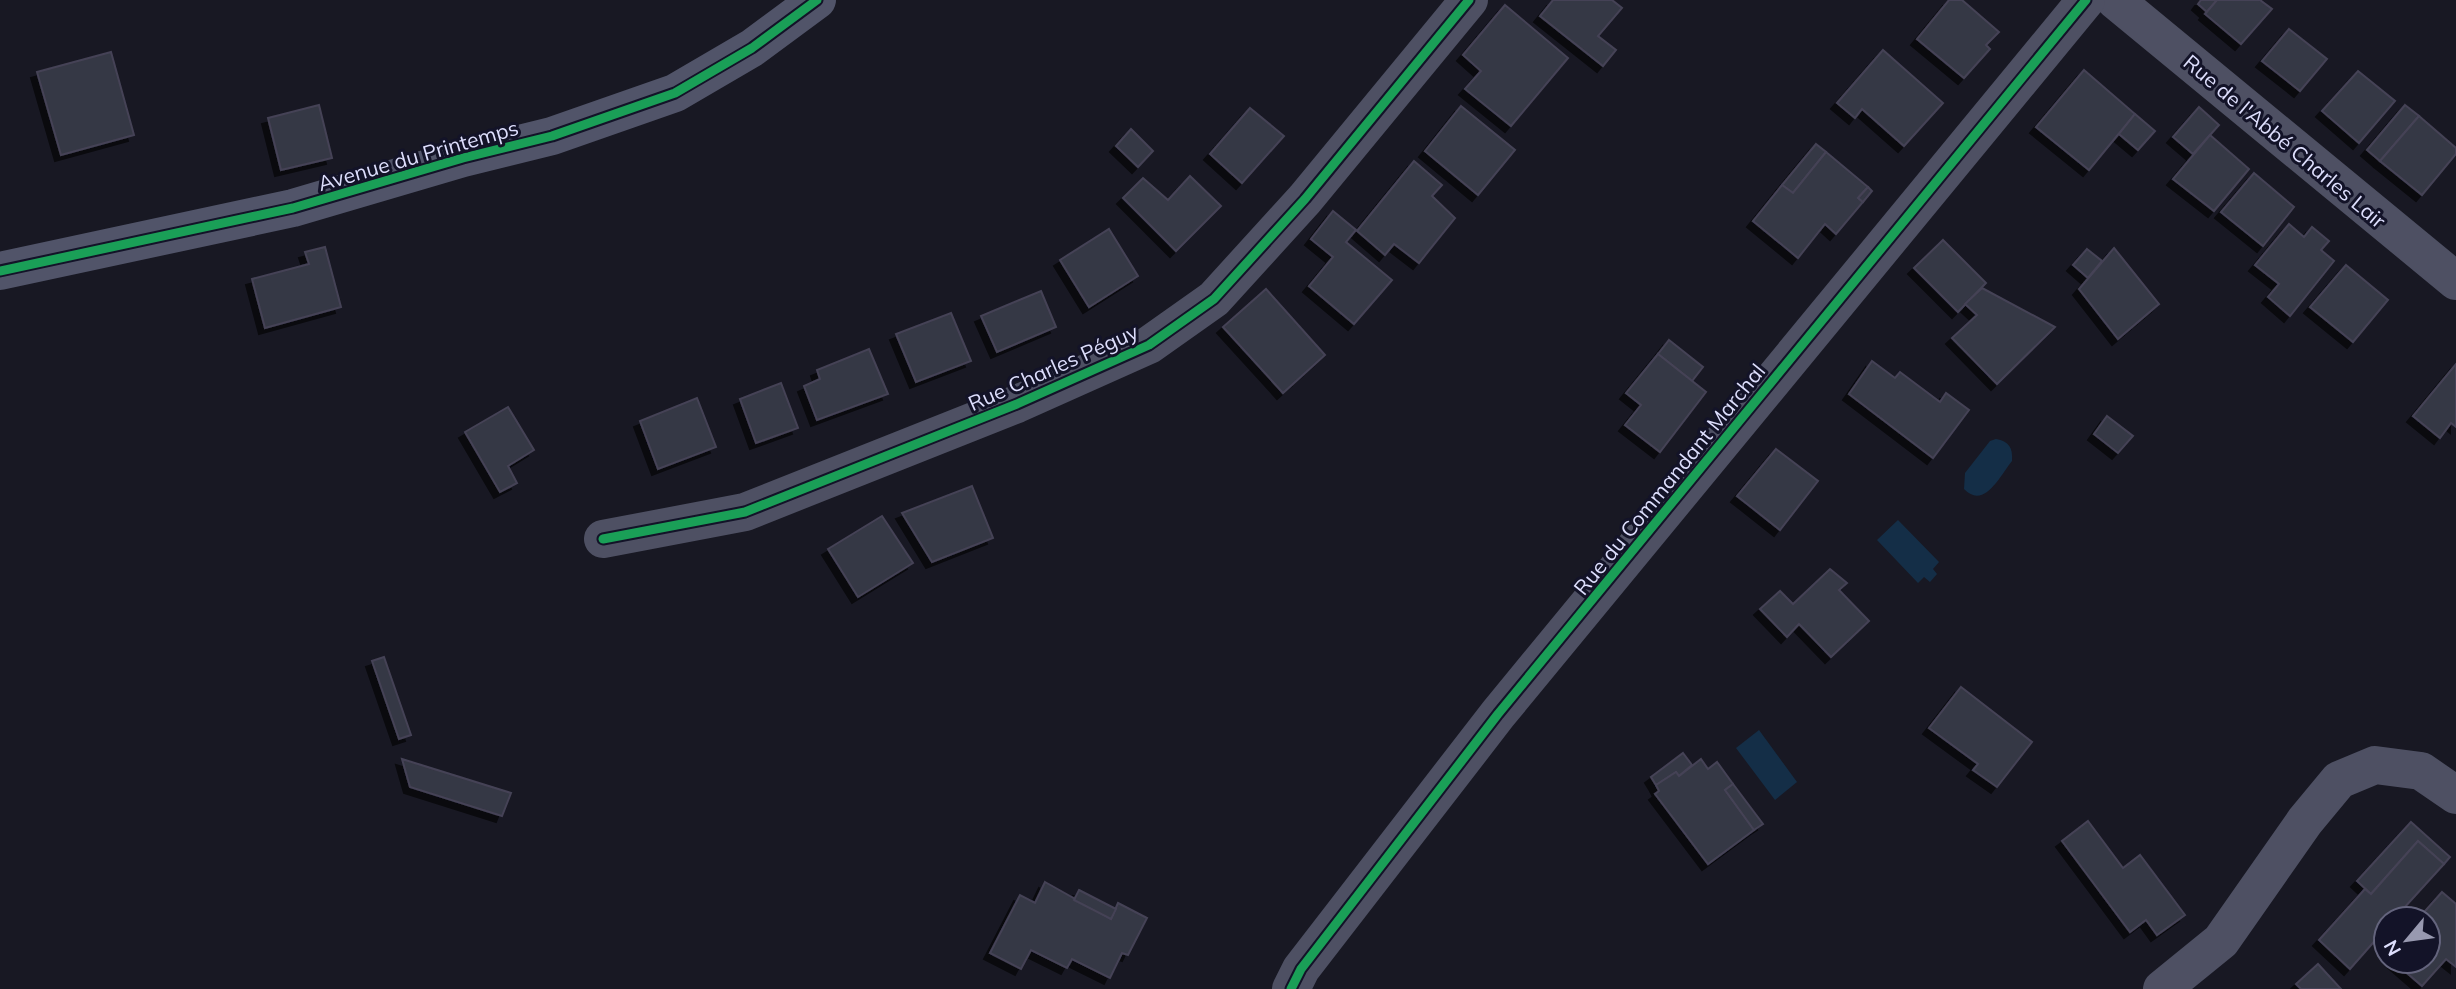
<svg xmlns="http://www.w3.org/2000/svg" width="2456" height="989" font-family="Mulish,sans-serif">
  <defs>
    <filter id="shadow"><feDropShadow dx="-6" dy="6" stdDeviation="0" flood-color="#0009"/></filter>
  </defs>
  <rect width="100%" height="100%" fill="#181823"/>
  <g fill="#142e47">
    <path d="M1996,439C2009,441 2013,448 2012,461C2000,476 1984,510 1964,489L1965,473L1990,441Z"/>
    <path d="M1898,520L1939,562L1933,569L1937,574L1930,582L1924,577L1918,583L1877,540Z"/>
    <path d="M1759,730L1797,782L1775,800L1736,748Z"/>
  </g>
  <g fill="#363744" stroke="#454356" stroke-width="2" filter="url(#shadow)">
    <path d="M1553,0H1612L1622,8L1598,36L1616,50L1603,66L1540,16Z"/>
    <path d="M1949,0H1962L1999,32L1986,45L1990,49L1964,78L1917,39Z"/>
    <path d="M2201,0H2217L2207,12L2198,4Z"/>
    <path d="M2217,0H2260L2272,9L2241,44L2205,14Z"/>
    <path d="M1505,5L1568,58L1511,126L1465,89L1481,71L1463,55Z"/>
    <path d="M2289,29L2327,59L2300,91L2262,61Z"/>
    <path d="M1883,50L1943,103L1904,146L1862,109L1855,118L1837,103Z"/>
    <path d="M111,52L134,135L61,155L37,72Z"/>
    <path d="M2084,70L2135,114L2089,170L2036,127Z"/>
    <path d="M2358,71L2395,101L2359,143L2322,111Z"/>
    <path d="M319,105L332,158L281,170L268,118Z"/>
    <path d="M2405,105L2419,116L2380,161L2367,150Z"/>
    <path d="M1461,106L1515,150L1478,195L1425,151Z"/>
    <path d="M2199,107L2219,125L2193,154L2173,137Z"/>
    <path d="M1250,108L1284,136L1242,183L1210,154Z"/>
    <path d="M2135,114L2155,131L2138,150L2119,134Z"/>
    <path d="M2419,116L2456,148V154L2422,195L2380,161Z"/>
    <path d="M1131,129L1153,151L1138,167L1116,146Z"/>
    <path d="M2210,135L2249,169L2214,211L2173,179Z"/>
    <path d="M1816,144L1826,152L1793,193L1782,185Z"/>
    <path d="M1826,152L1868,187L1858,198L1863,202L1836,234L1825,224L1798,258L1753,221L1782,185L1793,193Z"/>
    <path d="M1414,161L1442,185L1432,196L1455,218L1419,263L1394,244L1385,255L1357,231Z"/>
    <path d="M2254,173L2294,207L2263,246L2221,212Z"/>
    <path d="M1190,176L1221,206L1176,251L1123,198L1143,178L1168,200Z"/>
    <path d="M1868,187L1872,191L1863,202L1858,198Z"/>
    <path d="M1333,211L1356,230L1346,242L1392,280L1354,324L1309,286L1333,257L1311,239Z"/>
    <path d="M2289,224L2304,237L2312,227L2329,241L2321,250L2334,261L2290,316L2268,297L2279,284L2255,265Z"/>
    <path d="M1109,229L1138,276L1089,307L1060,260Z"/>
    <path d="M1943,240L1986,283L1958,312L1914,268Z"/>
    <path d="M325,247L341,307L265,328L252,279L309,264L305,252Z"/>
    <path d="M2114,248L2159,304L2118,339L2079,289Z"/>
    <path d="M2087,249L2102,261L2088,278L2073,265Z"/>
    <path d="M2346,265L2388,300L2353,342L2310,307Z"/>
    <path d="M1982,288L2055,327L1997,384L1952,338L1977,315L1965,304Z"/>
    <path d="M1266,289L1325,355L1283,393L1223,327Z"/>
    <path d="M1041,291L1056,327L997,352L981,316Z"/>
    <path d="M951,313L971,361L916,382L896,334Z"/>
    <path d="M1669,340L1703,367L1692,381L1658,354Z"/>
    <path d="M869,349L888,394L817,420L804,386L820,379L817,370Z"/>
    <path d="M1658,354L1706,392L1660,452L1625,425L1641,405L1626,393Z"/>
    <path d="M1872,361L1895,378L1900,372L1940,402L1946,393L1969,410L1933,458L1849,394Z"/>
    <path d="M2456,364V427L2451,423L2440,438L2413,416Z"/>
    <path d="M781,383L798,428L756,443L740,399Z"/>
    <path d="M697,398L716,447L658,469L640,421Z"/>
    <path d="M508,407L534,450L508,466L517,483L500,492L465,432Z"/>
    <path d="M2107,416L2133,436L2118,453L2094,434Z"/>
    <path d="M1776,449L1818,481L1780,530L1737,496Z"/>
    <path d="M972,486L993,538L932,562L902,513Z"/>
    <path d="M882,516L913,563L858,597L828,549Z"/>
    <path d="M1830,569L1847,583L1839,590L1869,621L1831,657L1799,624L1787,637L1760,609L1780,591L1793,604Z"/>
    <path d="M384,657L411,735L399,739L372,661Z"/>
    <path d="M1961,687L2032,742L1997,787L1973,770L1978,764L1929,728Z"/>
    <path d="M1683,753L1692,765L1679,776L1676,772L1656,785L1651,777Z"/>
    <path d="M402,759L511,793L502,816L410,787Z"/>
    <path d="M1701,759L1708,769L1717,762L1733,784L1725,790L1754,830L1708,864L1655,794L1659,791L1656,785L1676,772L1679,776Z"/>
    <path d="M1733,784L1763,824L1754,830L1725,790Z"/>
    <path d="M2088,821L2123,868L2140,855L2185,915L2157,935L2146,920L2130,932L2062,841Z"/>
    <path d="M2411,822L2450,857L2444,864L2418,841L2371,894L2357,881Z"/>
    <path d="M2418,841L2444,864L2394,919H2386V928L2350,969L2319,940L2365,889L2371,894Z"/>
    <path d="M1045,882L1111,919L1118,903L1147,918L1128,955L1122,953L1110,978L1072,959L1067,968L1031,950L1021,969L990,953L1020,895L1035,903Z"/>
    <path d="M1079,890L1116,909L1111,919L1074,900Z"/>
    <path d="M2442,892L2456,904V967L2446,959L2422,986L2393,961H2428V919H2418Z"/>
    <path d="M2318,964L2341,989H2301L2296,984Z"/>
  </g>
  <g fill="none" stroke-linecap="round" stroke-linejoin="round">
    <g stroke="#4e5063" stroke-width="38">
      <path d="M2115,0L2456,281"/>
      <path d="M603,539L745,512L1017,404L1149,345L1214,299L1305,199L1469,0"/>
      <path d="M1291,989L1301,969L1498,714L2086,0"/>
      <path d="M2162,989L2221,941L2305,821L2339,780L2375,765L2421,771L2456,795"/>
    </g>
    <path stroke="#515469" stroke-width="38" d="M0,271L293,208L463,158L552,136L675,93L752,48L817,0"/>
    <g stroke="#131328" stroke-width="13">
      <g id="cycleway">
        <path d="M0,271L293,208L463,158L552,136L675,93L752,48L817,0"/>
        <path d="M603,539L745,512L1017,404L1149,345L1214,299L1305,199L1469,0"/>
        <path d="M1291,989L1301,969L1498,714L2086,0"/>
      </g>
    </g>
    <use href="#cycleway" stroke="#1a9f57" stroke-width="9"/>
  </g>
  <g text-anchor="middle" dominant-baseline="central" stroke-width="6" stroke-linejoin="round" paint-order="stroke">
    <g font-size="21" fill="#dddefc" stroke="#131328">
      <text transform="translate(2285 141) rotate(40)">Rue de l'Abbé Charles Lair</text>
      <text transform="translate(418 155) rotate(-16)">Avenue du Printemps</text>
      <text transform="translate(1053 367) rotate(-24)">Rue Charles Péguy</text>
      <text transform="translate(1669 479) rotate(-51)">Rue du Commandant Marchal</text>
    </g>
  </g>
  <g transform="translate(2407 940) rotate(241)"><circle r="33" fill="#131328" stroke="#64647d" stroke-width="2"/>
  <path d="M0-5L12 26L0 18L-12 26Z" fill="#9899b0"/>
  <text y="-10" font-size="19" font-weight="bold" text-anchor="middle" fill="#dddefc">N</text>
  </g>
</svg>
